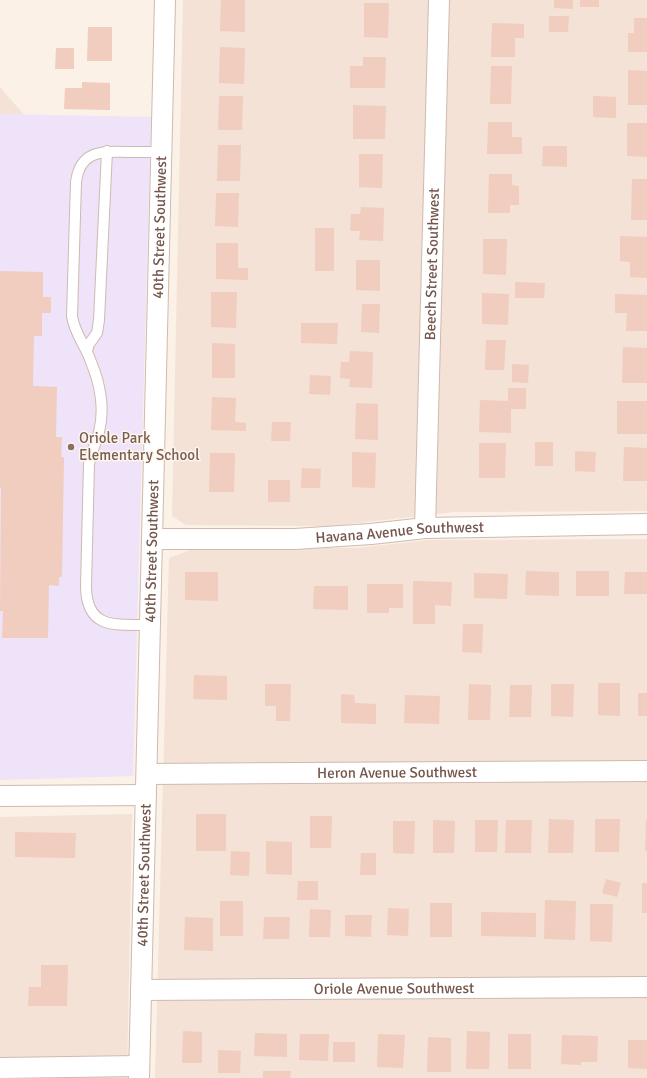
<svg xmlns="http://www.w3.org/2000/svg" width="647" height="1078" font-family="Signika,sans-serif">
  <rect width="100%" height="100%" fill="#fbf1e6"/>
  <g fill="#f3e2d5">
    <path d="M183,0H647V511L455,512L330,526L186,525L172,516Z"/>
    <path d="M0,87L24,115L0,114Z"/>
    <path d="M647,539V1078H155L169,558L195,548H357L429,540Z"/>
    <path d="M132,814L127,1078H0V817Z"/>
  </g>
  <path fill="#eee3f8" d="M0,114L151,117L133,776L0,780Z"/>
  <g fill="#f0cdbf">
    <path d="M221,0H245V32L220,31Z"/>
    <path d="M554,0H573V9L554,8Z"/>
    <rect x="580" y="0" width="19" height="7"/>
    <path d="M364,3H389L388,38L364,37Z"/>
    <path d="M549,16H569L568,32H549Z"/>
    <path d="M634,18H647V52H628V33H634Z"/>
    <path d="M492,23L524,24V38H515V57H491Z"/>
    <path d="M88,27H112V61H87Z"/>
    <path d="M220,47L245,48L244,84L219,83Z"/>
    <path d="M56,48H74V69H55Z"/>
    <path d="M363,57H386L385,88H350V66H363Z"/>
    <path d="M491,66H512L511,104H490Z"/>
    <path d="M628,70L647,71V105H628Z"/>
    <path d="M82,82L110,83V110L64,109L65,88H82Z"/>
    <path d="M219,96H243L242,130H218Z"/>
    <path d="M593,96L616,97V118L593,117Z"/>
    <path d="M353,105L386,106L385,139H353Z"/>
    <path d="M488,122H512V137H522V154H487Z"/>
    <path d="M627,123H647V157L627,156Z"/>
    <path d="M218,145H241L240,181H217Z"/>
    <path d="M543,146H567V167L542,166Z"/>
    <path d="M359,154H383L382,188L359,187Z"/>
    <path d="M489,174H512V185L519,186V205H510V213H488Z"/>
    <path d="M632,179H647V220H631Z"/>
    <path d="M216,193H239L238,227L215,226Z"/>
    <path d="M361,207L384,208L383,241L359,240L360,231H350L351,214H360Z"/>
    <rect x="315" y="228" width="19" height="43"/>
    <path d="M620,236L647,237V278L630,277V262L620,261Z"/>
    <path d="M483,239H507L506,275L483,274Z"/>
    <path d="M216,243H238V268H248V280L216,279Z"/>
    <path d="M356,260H380V291L356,290Z"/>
    <path d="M0,271L43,272V297H51V313H42V336H34L33,386L57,387L56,437H62L61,457H64L62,577H59V586L49,585L48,638H2L3,611H0L1,488H0Z"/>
    <path d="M515,282L545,283L544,298H515Z"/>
    <path d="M211,292H237L236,328L211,327Z"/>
    <path d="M482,293L509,294L508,325L482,324Z"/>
    <path d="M615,294L647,295V331H626L627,313H615Z"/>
    <path d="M362,304H380L379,333L361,332Z"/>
    <path d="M301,323H338L337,344L301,343Z"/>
    <path d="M486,340H506L504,370H485Z"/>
    <path d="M212,343L235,344V378H212Z"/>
    <path d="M623,347L647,348V383H622Z"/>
    <path d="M350,351L373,352L372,388L349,387L350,379L340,378L341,362H349Z"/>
    <path d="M512,364L529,365L528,383L512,382Z"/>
    <path d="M310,375L331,376L330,395L309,394Z"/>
    <path d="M508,388H526V409H511V433L479,432L480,400L508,401Z"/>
    <path d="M212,397L236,398L235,422L246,423V431L211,430Z"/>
    <rect x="617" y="401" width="30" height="33"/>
    <path d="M356,403L378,404V440L355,439Z"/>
    <path d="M272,422H291L290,441H271Z"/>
    <rect x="535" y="442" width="18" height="24"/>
    <path d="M479,443H506L505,478H479Z"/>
    <path d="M624,447L647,448V481H623Z"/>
    <path d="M575,451L596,452L595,472L575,471Z"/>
    <path d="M352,452L376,453L375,488L352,487Z"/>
    <path d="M210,453H235L234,492H209Z"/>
    <path d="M302,468L321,469L320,488H301Z"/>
    <rect x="268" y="480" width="22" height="22"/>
    <path d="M526,571L559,572V596L525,595Z"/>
    <rect x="576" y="571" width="33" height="25"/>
    <path d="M185,572H218V601L185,600Z"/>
    <path d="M625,572H647V594H624Z"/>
    <path d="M474,573L508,574L507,599L474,598Z"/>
    <path d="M413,581L452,582L451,606L435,605V624H413Z"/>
    <path d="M367,584H403V608H389V613H367Z"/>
    <path d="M314,586H348V610L313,609Z"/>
    <path d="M463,624H483L482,653L462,652Z"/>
    <path d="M194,675L227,676V700L193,699Z"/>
    <path d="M598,683H620V716L598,715Z"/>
    <path d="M265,684H291L290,721H276V706H265Z"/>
    <path d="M469,684L491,685L490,720H468Z"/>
    <path d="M551,684H574L573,717L551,716Z"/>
    <path d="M510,685H532L531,717H509Z"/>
    <rect x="638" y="693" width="9" height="23"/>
    <path d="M341,694L354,695L355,703L376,704V724L341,723Z"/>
    <path d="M405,695L440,696L439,724L404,723Z"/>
    <rect x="196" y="814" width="30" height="37"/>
    <path d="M310,816H332L331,848H310Z"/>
    <path d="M549,819L574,820L573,853H548Z"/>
    <path d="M595,819H620L619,852H595Z"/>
    <path d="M433,820L455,821L454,853H433Z"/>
    <path d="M475,820H498L497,852H475Z"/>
    <path d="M506,820H532L531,853H505Z"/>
    <path d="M646,820H647V851H645Z"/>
    <path d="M393,821H415L414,854L393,853Z"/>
    <path d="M15,832L76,833L75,858L15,857Z"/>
    <path d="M266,841L292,842V875L266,874Z"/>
    <path d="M231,851L250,852L249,876L230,875Z"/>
    <path d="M361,853H376V875H360Z"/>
    <path d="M606,879L621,883L617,897L602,893Z"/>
    <path d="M298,881H318V900H297Z"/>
    <rect x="642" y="883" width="5" height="30"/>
    <path d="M545,900L576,901L575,940L544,939Z"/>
    <rect x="220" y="901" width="23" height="35"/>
    <rect x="430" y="903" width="22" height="34"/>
    <path d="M590,904H613L612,942L590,941Z"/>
    <path d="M388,908L409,909L408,936L387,935Z"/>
    <path d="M310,909L331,910L330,937H309Z"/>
    <path d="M481,912L536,913V937L481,936Z"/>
    <path d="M345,915H372L371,937L345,936Z"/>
    <path d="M185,917L213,918V951L184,950Z"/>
    <path d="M264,917H290L289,939H263Z"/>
    <path d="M41,965H68L67,1006H28L29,987H41Z"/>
    <path d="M183,1031L202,1032V1063H182Z"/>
    <path d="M467,1031L490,1032L489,1069H466Z"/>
    <path d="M255,1033L287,1034V1057L254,1056Z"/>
    <path d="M300,1034H329L328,1061L299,1060Z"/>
    <path d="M378,1034L405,1035L403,1068L377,1067Z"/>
    <rect x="508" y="1034" width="23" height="35"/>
    <path d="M562,1035L598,1036L597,1062H581V1065L561,1064Z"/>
    <path d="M428,1037L451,1038V1072H427Z"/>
    <path d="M628,1040H647V1069L628,1068Z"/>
    <rect x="333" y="1042" width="22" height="20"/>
    <path d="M218,1050L241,1051L240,1073H218Z"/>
    <path d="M263,1071H291L290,1078H263Z"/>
  </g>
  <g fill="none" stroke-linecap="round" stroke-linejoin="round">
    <g stroke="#cfbab0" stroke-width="12">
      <g id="service">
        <path d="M87,351L89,344L97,333L99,320L107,151"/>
        <path d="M150,625C117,624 87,631 86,587L89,464C91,453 96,443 99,432C105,409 100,383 91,362C86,346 74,333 72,316L76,182C80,151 101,151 127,152C138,152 150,152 161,152"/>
      </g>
    </g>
    <g stroke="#cfbab0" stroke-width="22">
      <g id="minor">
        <path id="s1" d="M425,528L439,0"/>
        <path id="s2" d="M152,539H295L371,534L425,528L647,524"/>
        <path id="s3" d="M147,774L647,771"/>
        <path d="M0,796L146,795"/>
        <path id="s4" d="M141,990L647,987"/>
        <path d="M0,1068L139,1066"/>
        <path id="s5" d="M139,1078L165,0"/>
      </g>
    </g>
    <use href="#service" stroke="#fff" stroke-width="10"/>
    <use href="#minor" stroke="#fff" stroke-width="20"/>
  </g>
  <circle fill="#8d6e63" stroke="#fef5ec" stroke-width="1.5" cx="71" cy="447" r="4"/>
  <g text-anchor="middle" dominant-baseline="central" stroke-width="3" stroke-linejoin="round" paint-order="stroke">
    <g font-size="15" fill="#74564c" stroke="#fef5ec">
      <text stroke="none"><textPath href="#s5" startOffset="851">40th Street Southwest</textPath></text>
      <text stroke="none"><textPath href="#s1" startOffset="264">Beech Street Southwest</textPath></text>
      <text stroke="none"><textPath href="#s2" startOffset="248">Havana Avenue Southwest</textPath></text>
      <text stroke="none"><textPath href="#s5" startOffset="527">40th Street Southwest</textPath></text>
      <text stroke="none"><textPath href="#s3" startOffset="250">Heron Avenue Southwest</textPath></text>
      <text stroke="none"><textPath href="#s5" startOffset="203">40th Street Southwest</textPath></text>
      <text stroke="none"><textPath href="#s4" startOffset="253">Oriole Avenue Southwest</textPath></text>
    </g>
    <g font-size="15" fill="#785e54" stroke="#fef5ec" text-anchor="start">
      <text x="79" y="438">Oriole Park<tspan x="79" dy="17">Elementary School</tspan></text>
    </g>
  </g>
</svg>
